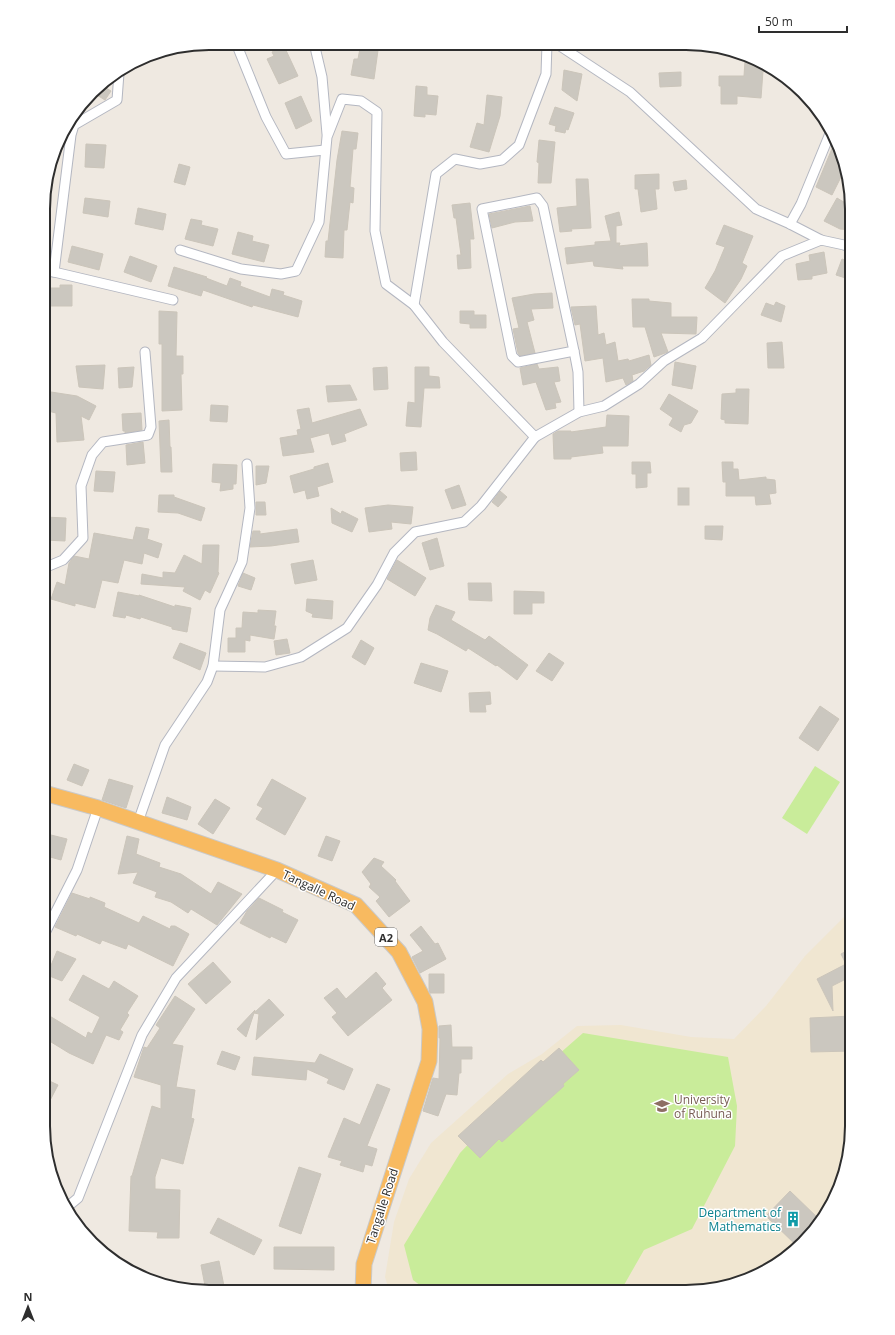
<svg xmlns="http://www.w3.org/2000/svg" width="895" height="1335" font-family="'Open Sans',sans-serif">
  <rect width="100%" height="100%" fill="#efe9e1"/>
  <path fill="#f0e6d1" d="M852,911V1137L839,1189L818,1227L787,1258L750,1279L686,1292L389,1291L385,1277L394,1222L409,1179L431,1143L508,1074L542,1054L577,1026L621,1025L691,1037L734,1039L766,1006L805,956L847,914Z"/>
  <g fill="#c9ec9a">
    <path d="M815,766L840,782L807,834L782,818Z"/>
    <path d="M583,1033L728,1057L737,1106L735,1146L692,1229L644,1250L620,1292L428,1291L413,1280L404,1245L460,1153L526,1083Z"/>
  </g>
  <g fill="#cbc7bf" stroke="#cbc5ba">
    <path d="M361,43H379L374,79L351,75L354,59H358Z"/>
    <path d="M284,46L298,76L279,84L267,59L274,56L272,52Z"/>
    <path d="M745,61L760,62L777,72L763,71L761,98L737,96V104H721V86H719V76H744Z"/>
    <path d="M564,70L582,74L577,101L562,90Z"/>
    <path d="M681,72V86L660,87L659,73Z"/>
    <path d="M103,86L111,91L105,100L97,95Z"/>
    <path d="M416,86L427,87V95L438,96L436,115L425,114V117L414,116Z"/>
    <path d="M487,95L502,97L500,116L489,152L470,147L477,123L484,125Z"/>
    <path d="M301,96L312,121L296,129L285,103Z"/>
    <path d="M555,107L574,113L568,130L566,129L565,133L555,131L556,126L549,124Z"/>
    <path d="M342,131L358,133L356,149H353L350,187L354,188L353,203L350,202L347,230H344L343,258L325,257L326,241H328L337,160Z"/>
    <path d="M836,139L839,145L846,179L841,177L832,195L816,187Z"/>
    <path d="M539,140L555,142L551,183H538L539,163L537,162Z"/>
    <path d="M86,144L106,145L104,168L85,167Z"/>
    <path d="M179,164L190,167L185,185L174,182Z"/>
    <path d="M659,174V189H655L657,209L641,212L638,189H635V175Z"/>
    <path d="M576,179H588L591,228L571,229L572,231L560,232L557,208L577,206Z"/>
    <path d="M686,180L687,189L675,191L673,182Z"/>
    <path d="M85,198L110,201L108,217L83,213Z"/>
    <path d="M837,198L852,207V230L840,229L824,221Z"/>
    <path d="M470,203L474,239H470L471,268L458,269L457,255H461L456,218H454L452,205Z"/>
    <path d="M530,206L533,221L515,222L492,228L489,214Z"/>
    <path d="M138,208L166,214L163,230L135,224Z"/>
    <path d="M619,212L622,225L616,226V243H620L619,246L647,243L648,266H622L623,269L594,266L593,261L567,264L565,248L595,245V242L611,241L605,216Z"/>
    <path d="M191,219L202,221L201,225L218,229L213,246L185,239Z"/>
    <path d="M724,225L753,236L742,263L747,266L741,279L725,303L705,288L715,271L725,247L716,244Z"/>
    <path d="M238,232L253,236L252,241L269,245L264,262L232,254Z"/>
    <path d="M72,246L103,254L99,270L68,262Z"/>
    <path d="M824,252L827,273L812,276V279L798,280L796,264L810,261L809,255Z"/>
    <path d="M130,256L157,266L151,282L124,272Z"/>
    <path d="M842,259L852,263V280L836,275Z"/>
    <path d="M174,267L207,277L206,278L227,286L230,278L241,282L240,286L270,297L272,289L284,292L283,295L302,301L298,317L253,305L252,307L203,290L201,296L168,286Z"/>
    <path d="M60,285H72V306H45V288H60Z"/>
    <path d="M552,293L553,308L531,309L534,320L527,322L535,353L520,356L518,353L513,329L519,328L512,298L534,294Z"/>
    <path d="M632,299H649V301L671,303V317H697L696,334L661,333L668,352L654,357L645,327H633Z"/>
    <path d="M776,302L785,306L781,322L761,315L766,303L774,306Z"/>
    <path d="M596,306L598,335L604,333L606,345L615,342L618,361L628,359L629,361L649,355L651,365L644,371L632,375L633,381L626,385L623,378L606,382L603,358L585,361L580,324L575,325L571,307Z"/>
    <path d="M159,311L177,312L176,356H183V374H181L182,410L162,411V344H159Z"/>
    <path d="M460,311H474V315H486V328H470V324L460,323Z"/>
    <path d="M782,342L784,368H768L767,343Z"/>
    <path d="M675,362L696,366L692,389L672,385Z"/>
    <path d="M537,364L539,369L558,367L560,381L554,382L561,402L555,403L556,408L546,410L536,382L523,385L520,368Z"/>
    <path d="M105,365L103,389L79,387L76,366Z"/>
    <path d="M134,367L132,387L119,388L118,368Z"/>
    <path d="M387,367L388,389L374,390L373,368Z"/>
    <path d="M415,367H429V376L439,377L440,388H424L421,427L406,426L408,402L415,403Z"/>
    <path d="M350,385L357,400L328,402L326,386Z"/>
    <path d="M736,389H749L748,424L725,423V420L721,419L722,394L736,393Z"/>
    <path d="M51,392L77,396L96,406L89,420L81,416L84,440L57,442L56,413L48,411Z"/>
    <path d="M669,394L698,411L691,423L684,425L681,432L669,425L673,418L660,409Z"/>
    <path d="M211,405L228,406L227,422L210,421Z"/>
    <path d="M309,408L312,423L360,409L367,425L344,434L346,441L332,445L329,433L310,438L314,452L283,456L280,438L298,435L297,430L301,429L297,410Z"/>
    <path d="M141,413L142,430L125,433V431H123L122,414Z"/>
    <path d="M607,415L629,416L628,446H602L603,453L571,457V459H554L553,434L558,431H571V432L606,427Z"/>
    <path d="M169,420L170,447H171L172,472H161L159,421Z"/>
    <path d="M143,442L145,463L127,465L126,445Z"/>
    <path d="M416,452L417,470L401,471L400,453Z"/>
    <path d="M632,462H650L651,473H647V487L636,488V474H632Z"/>
    <path d="M722,462H733V469H738L739,480L766,477V479L775,480L776,493L769,494L771,504L756,505L755,496H726V482H723Z"/>
    <path d="M328,463L333,482L317,487L319,496L307,499L305,490L294,493L290,476L314,469V467Z"/>
    <path d="M213,464L237,465L236,484H233V489L220,491L221,483L212,482Z"/>
    <path d="M256,466H269L266,483L256,485Z"/>
    <path d="M96,471L115,472L113,492L94,491Z"/>
    <path d="M459,485L466,505L452,509L445,490Z"/>
    <rect x="678" y="488" width="11" height="17"/>
    <path d="M500,491L507,497L498,507L492,502Z"/>
    <path d="M159,495H174V497L205,508L201,521L178,513L158,512Z"/>
    <path d="M256,502H265L266,515H256Z"/>
    <path d="M388,505L413,507L411,524L391,522L392,529L369,532L365,508Z"/>
    <path d="M331,508L341,514L342,511L358,519L352,532L332,523Z"/>
    <path d="M44,517L66,518L65,541L44,540Z"/>
    <path d="M705,526H723L722,540L705,539Z"/>
    <path d="M136,527L149,529L147,539L162,544L158,558L144,553L142,564L124,560L118,583L102,580L95,608L75,603V606L51,599L57,582L65,585L69,563L74,556L89,559L94,533L133,540Z"/>
    <path d="M297,529L299,542L271,546L250,547L253,531H260V534Z"/>
    <path d="M437,538L444,566L430,570L422,543Z"/>
    <path d="M203,545H219L218,572L219,573L210,593L205,590L200,600L183,591L185,587L141,584L142,574L163,578V572L175,573L184,555L202,564Z"/>
    <path d="M313,560L317,580L295,584L291,564Z"/>
    <path d="M397,560L426,578L415,596L387,579Z"/>
    <path d="M243,573L255,578L251,590L238,586Z"/>
    <path d="M468,583H491L492,601L469,600Z"/>
    <path d="M514,591L544,592V603H532V614H514Z"/>
    <path d="M118,592L139,596V595L175,607V605L191,608L187,632L172,629V627L141,617L140,619L126,615L125,618L113,616Z"/>
    <path d="M307,599L333,601L332,619L312,617L313,614L306,611Z"/>
    <path d="M436,605L455,612L451,620L485,640L489,636L528,665L517,680L497,665L496,666L468,648L466,651L437,634L428,630L430,618Z"/>
    <path d="M258,610L276,611L274,626H276L274,639L250,635V641L245,640V652H228V638H236V628H242L243,612L258,613Z"/>
    <path d="M287,639L290,653L276,655L274,641Z"/>
    <path d="M361,640L374,648L365,665L352,657Z"/>
    <path d="M180,643L206,653L200,670L173,658Z"/>
    <path d="M549,653L564,663L552,681L536,671Z"/>
    <path d="M421,663L448,671L441,692L414,683Z"/>
    <path d="M490,692L491,704L485,705L486,712H470L469,693Z"/>
    <path d="M820,706L839,719L818,751L799,738Z"/>
    <path d="M74,764L89,770L82,786L67,780Z"/>
    <path d="M109,779L133,786L126,808L102,800Z"/>
    <path d="M272,779L306,798L285,835L256,819L263,808L257,805Z"/>
    <path d="M167,797L191,807L187,820L162,813Z"/>
    <path d="M215,799L230,808L213,834L198,824Z"/>
    <path d="M43,833L67,839L61,860L43,855Z"/>
    <path d="M127,836L139,839L136,854L160,863L159,867L181,874L211,894L218,882L242,894L217,925L191,909L188,913L171,902L155,897L157,892L133,883L138,872L118,874Z"/>
    <path d="M326,836L340,841L332,861L318,856Z"/>
    <path d="M374,858L384,862L381,866L396,880L395,881L410,901L389,917L376,901L380,897L369,887L371,884L362,872Z"/>
    <path d="M72,893L90,899V897L105,903L104,907L139,923L143,916L170,929L171,926H175L189,934L173,966L128,944L126,949L102,940L100,944L77,934L76,936L55,927Z"/>
    <path d="M259,898L283,910L282,912L298,920L286,943L271,936L270,938L240,923L247,911Z"/>
    <path d="M421,926L435,944L438,943L446,959L420,973L412,957L423,951L410,935Z"/>
    <path d="M852,948V976L832,986L833,1011L817,979L846,964L841,954Z"/>
    <path d="M57,951L76,959L62,981L47,975Z"/>
    <path d="M213,962L231,982L206,1004L188,984Z"/>
    <path d="M376,972L386,984L382,988L392,1000L348,1036L332,1017L337,1013L324,998L337,988L346,999Z"/>
    <path d="M429,974H444V993H430L429,989Z"/>
    <path d="M83,975L109,989L114,981L138,996L127,1013L129,1015L120,1030L123,1032L119,1040L106,1035L93,1064L69,1053L43,1037V1012L86,1038L88,1032L92,1034L100,1017L69,1000Z"/>
    <path d="M175,996L195,1009L172,1044L183,1046L176,1087L195,1090L191,1118L194,1119L183,1164L161,1158L155,1177V1189L180,1190L179,1238H157L158,1232L129,1231L131,1176H132L152,1106L161,1109V1085L134,1077L144,1047L147,1048L160,1028L156,1025Z"/>
    <path d="M269,999L284,1015L256,1040L259,1014L254,1013L246,1037L237,1029L255,1010L254,1013Z"/>
    <path d="M852,1016V1051L811,1052L810,1018Z"/>
    <path d="M451,1025L452,1047H472V1059H461V1073H459L457,1095L446,1094L438,1116L423,1111L433,1078L439,1079L440,1038H439V1026Z"/>
    <path d="M559,1048L579,1070L563,1084L564,1086L502,1142L499,1139L480,1158L458,1136L541,1060L543,1062Z"/>
    <path d="M222,1051L240,1057L235,1070L217,1064Z"/>
    <path d="M320,1054L353,1069L344,1090L327,1083L329,1079L307,1069L306,1080L252,1075L254,1057L315,1063Z"/>
    <path d="M43,1078L58,1085L43,1114Z"/>
    <path d="M377,1084L390,1089L367,1146L377,1149L372,1166L365,1164L363,1172L340,1165L342,1161L328,1157L344,1118L360,1125Z"/>
    <path d="M299,1167L321,1174L301,1234L279,1226Z"/>
    <path d="M790,1191L821,1221L818,1227L798,1247L766,1216Z"/>
    <path d="M218,1218L262,1240L254,1255L210,1233Z"/>
    <path d="M274,1247H334V1270L274,1269Z"/>
    <path d="M219,1261L225,1291H206L201,1265Z"/>
  </g>
  <g fill="none" stroke-linecap="round" stroke-linejoin="round">
    <g stroke="#b4b7c1" stroke-width="11">
      <g id="minor">
        <path d="M236,43L266,117L286,154L325,150"/>
        <path d="M314,43L322,77L327,134"/>
        <path d="M557,44L630,92L756,209L790,224L821,240"/>
        <path d="M537,198L543,206L574,351L518,362L512,356L482,209Z"/>
        <path d="M790,224L801,204L831,131"/>
        <path d="M180,250L241,269L281,274L296,271L319,222L327,137L342,99L361,101L377,112L375,231L386,284L414,305L443,342L535,437L579,412L604,406L639,384L664,361L702,338L782,256L821,240L844,245L852,248"/>
        <path d="M44,271L54,272L173,300"/>
        <path d="M54,272L71,135L74,125L117,100L119,73"/>
        <path d="M414,305L436,174L455,159L480,164L502,160L519,145L546,74L547,44"/>
        <path d="M574,351L578,372L579,412"/>
        <path d="M44,568L63,560L83,538L81,486L92,455L103,442L148,435L151,427L145,352"/>
        <path d="M213,666L265,667L301,657L347,628L377,585L394,553L415,532L464,522L481,506L535,437"/>
        <path d="M138,822L165,745L207,682L213,666L220,610L242,562L250,508L247,464"/>
        <path d="M43,937L77,870L98,808"/>
        <path d="M66,1208L78,1198L142,1035L176,978L277,870"/>
      </g>
    </g>
    <g stroke="#c9c9c9" stroke-width="17">
      <path id="trunk" d="M44,793L98,808L277,870L356,905L399,952L425,1002L430,1029L429,1061L364,1264L363,1291"/>
    </g>
    <use href="#minor" stroke="#fff" stroke-width="9"/>
    <use href="#trunk" stroke="#f8ba60" stroke-width="15"/>
  </g>
  <defs>
    <g id="university-bare" transform="scale(1.2)"><path d="M0-5L7-2L0 1L-7-2ZM-4 1L0 2.5L4 1V4Q0 6-4 4Z" fill="#8d6e63" stroke="#fff" stroke-width="2.5" paint-order="stroke"/></g>
    <g id="building-bare" transform="scale(1.2)"><path d="M-4-6H4V6H1V3H-1V6H-4ZM-2.5-4.3h1.7v1.8h-1.7ZM.8-4.3h1.7v1.8H.8ZM-2.5-1h1.7V.8h-1.7ZM.8-1h1.7V.8H.8Z" fill="#0f9aa8" stroke="#fff" stroke-width="2.5" paint-order="stroke"/></g>
  </defs>
  <g fill-rule="evenodd">
    <use href="#university-bare" x="662" y="1106"/>
    <use href="#building-bare" x="793" y="1219"/>
  </g>
  <g text-anchor="middle" dominant-baseline="central" stroke-width="3" stroke-linejoin="round" paint-order="stroke">
    <rect fill="#fff" stroke="#6d6d6d" stroke-width="1" x="375" y="928" width="22" height="18" rx="3"/>
    <g font-size="11" font-weight="bold" fill="#2e2e2e">
      <text x="386" y="937">A2</text>
    </g>
    <g font-size="12" fill="#2e2e2e" stroke="#fff">
      <text transform="translate(319 890) rotate(25)">Tangalle Road</text>
      <text transform="translate(382 1206) rotate(-72)">Tangalle Road</text>
    </g>
    <g font-size="12" fill="#785e54" stroke="#fff" text-anchor="start">
      <text x="674" y="1099">University<tspan x="674" dy="14">of Ruhuna</tspan></text>
    </g>
    <g font-size="12" fill="#0d838f" stroke="#fff" text-anchor="end">
      <text x="781" y="1212">Department of<tspan x="781" dy="14">Mathematics</tspan></text>
    </g>
  </g>
  <path d="M0 0H895V1335H0ZM209 50H686A159 159 0 0 1 845 209V1126A159 159 0 0 1 686 1285H209A159 159 0 0 1 50 1126V209A159 159 0 0 1 209 50Z" fill="#fff" fill-rule="evenodd"/>
  <path fill="none" stroke="#2e2e2e" stroke-width="2" d="M209 50H686A159 159 0 0 1 845 209V1126A159 159 0 0 1 686 1285H209A159 159 0 0 1 50 1126V209A159 159 0 0 1 209 50Z"/>
  <g transform="translate(28 1307)" stroke="#ffffff" stroke-width="3" paint-order="stroke">
  <path d="M0-3L7 15L0 10L-7 15Z" fill="#2e2e2e"/>
  <text y="-6" font-size="11" font-weight="bold" text-anchor="middle" fill="#2e2e2e">N</text>
  </g>
  <path d="M759 26v6h88v-6" fill="none" stroke="#2e2e2e" stroke-width="2"/>
  <text x="765" y="26" font-size="12" fill="#2e2e2e" stroke="#ffffff" stroke-width="3" paint-order="stroke">50 m</text>
</svg>
